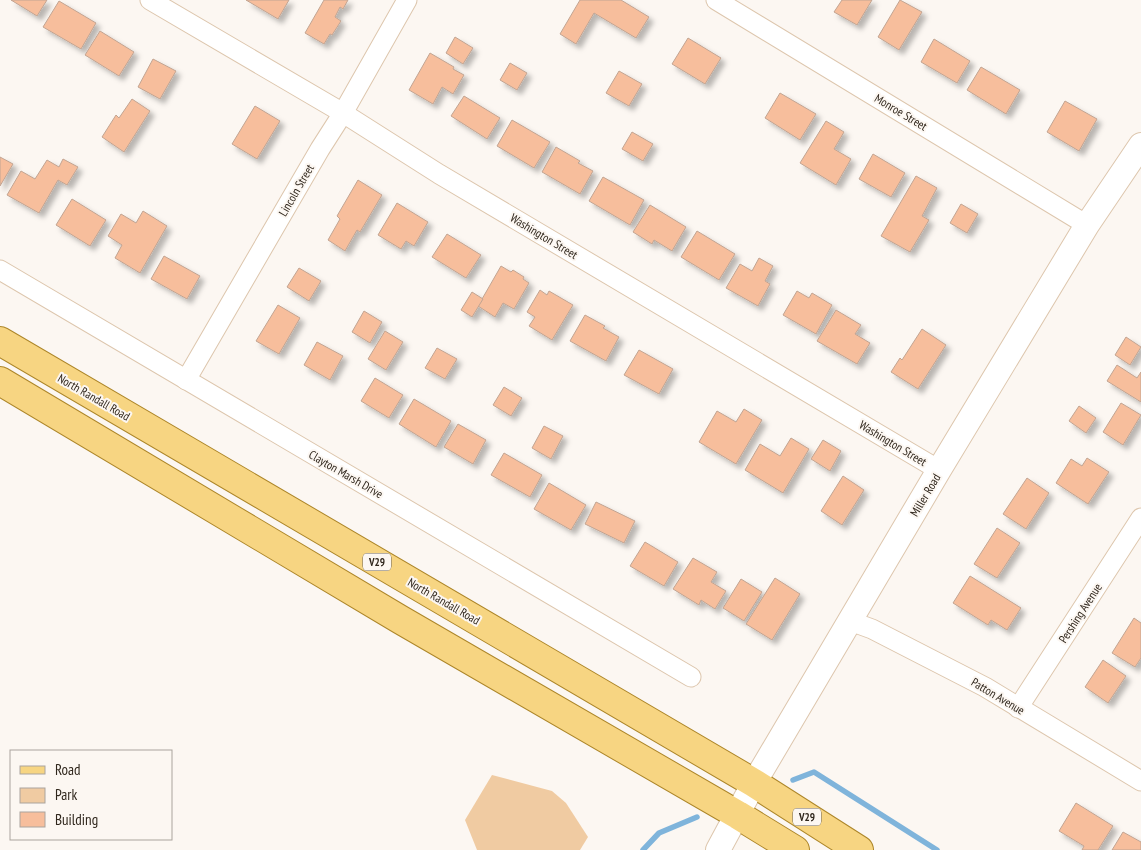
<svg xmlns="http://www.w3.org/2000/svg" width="1141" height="850" font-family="'PT Sans Narrow',sans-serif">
  <defs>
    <filter id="shadow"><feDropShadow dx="4.5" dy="4.5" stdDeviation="2.5" flood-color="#0004"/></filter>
  </defs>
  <rect width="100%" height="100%" fill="#fcf7f2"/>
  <path fill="#f0cba2" d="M492,775L552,791L566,803L588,837L580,850H477L465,820Z"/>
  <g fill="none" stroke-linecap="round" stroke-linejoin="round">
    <g stroke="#7fb4db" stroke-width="5.5">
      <path d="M793,780L814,772L937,850"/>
      <path d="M643,850L659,833L697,817"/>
    </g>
  </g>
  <g fill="#f7be9c" stroke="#c1a492" filter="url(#shadow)">
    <path d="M11,0H47L37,16Z"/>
    <path d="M246,0H289L278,19Z"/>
    <path d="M324,0H348L343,9L340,7L335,17L341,21L332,35L330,34L324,44L305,33Z"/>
    <path d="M580,0H621L649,17L636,38L594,13L576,44L560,34Z"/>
    <path d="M842,0H872L857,25L834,12Z"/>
    <path d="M900,0L922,12L899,50L878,37Z"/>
    <path d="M59,1L96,23L81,49L43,27Z"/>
    <path d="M100,31L134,52L119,76L85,55Z"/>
    <path d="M455,37L473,48L463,64L446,53Z"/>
    <path d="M688,38L721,58L705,84L672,64Z"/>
    <path d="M934,39L970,61L957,83L921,62Z"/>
    <path d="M430,53L454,67L453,69L464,75L453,94L442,87L433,104L409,90Z"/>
    <path d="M153,59L176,71L160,99L138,87Z"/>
    <path d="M510,63L527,73L517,90L500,80Z"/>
    <path d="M981,67L1020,90L1006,114L967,90Z"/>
    <path d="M619,71L642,84L629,106L606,93Z"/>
    <path d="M780,93L816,114L800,140L765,118Z"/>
    <path d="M464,96L500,118L487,139L451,116Z"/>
    <path d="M132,99L150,111L124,152L102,137L116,115L119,118Z"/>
    <path d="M1065,101L1097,119L1079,151L1047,132Z"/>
    <path d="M255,106L280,121L257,159L232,144Z"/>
    <path d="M512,120L550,142L534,168L497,146Z"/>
    <path d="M826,121L844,132L834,149L851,159L836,185L800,163Z"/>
    <path d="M632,132L653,144L643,161L622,149Z"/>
    <path d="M556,147L580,161L578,163L593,171L580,194L542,172Z"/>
    <path d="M873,154L905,173L891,197L859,179Z"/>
    <path d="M0,157L13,164L0,186Z"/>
    <path d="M63,159L78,167L67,185L58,180L39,213L7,195L21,171L35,179L47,160L59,167Z"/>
    <path d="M916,176L937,188L922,216L929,220L910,252L881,236Z"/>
    <path d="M603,177L644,200L630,225L589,201Z"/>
    <path d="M358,180L382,195L360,232L357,230L345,251L328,240L340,219L337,216Z"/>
    <path d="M72,199L106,220L90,246L56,225Z"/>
    <path d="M397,203L428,222L414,246L406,241L401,249L378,235Z"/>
    <path d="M961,204L978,214L967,233L950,223Z"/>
    <path d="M650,205L686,227L672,251L654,240L652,244L633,232Z"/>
    <path d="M143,211L167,226L140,273L115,258L122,245L108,236L121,214L136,223Z"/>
    <path d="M697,231L735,254L719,280L681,257Z"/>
    <path d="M447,234L481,255L466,278L432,257Z"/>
    <path d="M164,256L200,276L187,299L151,279Z"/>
    <path d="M759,258L773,266L765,281L770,284L758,306L726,288L740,264L752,271Z"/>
    <path d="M501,266L511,272L513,270L524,277L523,279L529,283L514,309L503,303L495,317L478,306Z"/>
    <path d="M299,268L321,281L309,301L287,287Z"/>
    <path d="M540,290L547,295L549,291L573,305L552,340L529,326L535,317L527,312Z"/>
    <path d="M797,291L809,298L812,293L832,305L816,334L783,315Z"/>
    <path d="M472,292L483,299L472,317L461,310Z"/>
    <path d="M278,305L300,318L279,354L256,341Z"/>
    <path d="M836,310L861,325L855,334L870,343L857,364L817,341Z"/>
    <path d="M364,311L382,322L370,343L352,332Z"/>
    <path d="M585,315L605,326L603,328L619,337L606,361L570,341Z"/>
    <path d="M922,329L946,345L918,389L891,372L900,358L902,360Z"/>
    <path d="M385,331L403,342L386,370L368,359Z"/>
    <path d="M1126,337L1141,347L1130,365L1115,355Z"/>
    <path d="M317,342L343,356L330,380L304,365Z"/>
    <path d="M437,348L457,359L445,379L425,368Z"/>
    <path d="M639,350L673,369L659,394L624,375Z"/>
    <path d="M1117,365L1137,378L1141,372V402L1107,381Z"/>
    <path d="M375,378L403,395L389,418L361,401Z"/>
    <path d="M504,387L522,398L511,416L493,405Z"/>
    <path d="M414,399L451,421L436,447L399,424Z"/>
    <path d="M1121,403L1141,415L1123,445L1103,432Z"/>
    <path d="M1079,406L1096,418L1086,433L1069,421Z"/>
    <path d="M744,409L762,420L736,464L699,442L717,411L736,422Z"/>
    <path d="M458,424L486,440L473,464L444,447Z"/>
    <path d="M544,426L563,436L551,459L532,448Z"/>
    <path d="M791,438L809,449L783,493L745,470L760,444L780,456Z"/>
    <path d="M823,440L841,451L830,471L811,459Z"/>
    <path d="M504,453L542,475L530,497L491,475Z"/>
    <path d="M1087,458L1109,472L1088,504L1056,483L1071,459L1082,466Z"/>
    <path d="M843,476L864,490L842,525L821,511Z"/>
    <path d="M1027,478L1049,493L1026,529L1003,514Z"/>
    <path d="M549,483L586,505L571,530L534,509Z"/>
    <path d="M596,502L635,521L624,543L585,524Z"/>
    <path d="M997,528L1020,543L997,578L974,564Z"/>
    <path d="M645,542L678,562L664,586L630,566Z"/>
    <path d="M693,558L717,572L711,582L726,591L715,609L701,600L699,605L673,589Z"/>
    <path d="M970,576L1021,608L1007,630L991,620L988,625L953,603Z"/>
    <path d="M775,578L800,594L772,640L746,624Z"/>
    <path d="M741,579L762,592L744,621L723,608Z"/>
    <path d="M1134,618L1141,623V658L1135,667L1112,653Z"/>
    <path d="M1103,660L1126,676L1108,703L1085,687Z"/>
    <path d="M1076,803L1113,826L1098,850H1082L1084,846L1059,831Z"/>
    <path d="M1123,832L1141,842V850H1112Z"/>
  </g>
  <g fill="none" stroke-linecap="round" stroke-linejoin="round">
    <g stroke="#ddc6ad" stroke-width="21">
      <g id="minor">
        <path d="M150,0L343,113L439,174L939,470"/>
        <path d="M716,0L1087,225"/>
        <path d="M0,270L691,677"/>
        <path d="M186,380L320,149L343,113L407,0"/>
        <path d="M850,621L872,629L985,687L1141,781"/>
        <path d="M1018,708L1141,518"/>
      </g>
    </g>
    <g stroke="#ddc6ad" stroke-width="26">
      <path id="tertiary" d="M718,850L754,783L939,470L1087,225L1141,145"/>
    </g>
    <g stroke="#ad8629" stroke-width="30">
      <g id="primary">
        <path d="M0,341L754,783L859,850"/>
        <path d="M0,381L401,620L738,815L795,850"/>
      </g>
    </g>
    <use href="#minor" stroke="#fff" stroke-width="19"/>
    <use href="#tertiary" stroke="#fff" stroke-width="24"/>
    <use href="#primary" stroke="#f7d582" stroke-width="28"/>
  </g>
  <g text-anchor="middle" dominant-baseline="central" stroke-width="4" stroke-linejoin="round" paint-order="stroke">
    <g fill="#fcf7f2" stroke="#6d655d" stroke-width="1">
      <rect x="363" y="553.5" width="28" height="17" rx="4"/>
      <rect x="793" y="808.5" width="28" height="17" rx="4"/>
    </g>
    <g font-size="11" font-weight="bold" fill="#30271d">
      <text x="377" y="562">V29</text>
      <text x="807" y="817">V29</text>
    </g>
    <g font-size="12" fill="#30271d" stroke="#fcf7f2">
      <text transform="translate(901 112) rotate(31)">Monroe Street</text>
      <text transform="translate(296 190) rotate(-60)">Lincoln Street</text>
      <text transform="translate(544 236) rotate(31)">Washington Street</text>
      <text transform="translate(94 397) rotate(30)">North Randall Road</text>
      <text transform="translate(893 443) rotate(31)">Washington Street</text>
      <text transform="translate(346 474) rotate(30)">Clayton Marsh Drive</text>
      <text transform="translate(925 495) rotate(-59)">Miller Road</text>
      <text transform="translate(444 601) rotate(30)">North Randall Road</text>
      <text transform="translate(1080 613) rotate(-57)">Pershing Avenue</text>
      <text transform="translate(998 696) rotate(31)">Patton Avenue</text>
    </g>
  </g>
  <rect x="10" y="750" width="162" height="90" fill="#fcf7f2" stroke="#aaa49d"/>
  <rect x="20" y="766" width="25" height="8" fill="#f7d582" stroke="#aaa49d"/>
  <text x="55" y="775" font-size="15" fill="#30271d">Road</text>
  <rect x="20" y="788" width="25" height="15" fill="#f0cba2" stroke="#aaa49d"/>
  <text x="55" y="800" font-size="15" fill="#30271d">Park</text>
  <rect x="20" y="812" width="25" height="15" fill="#f7be9c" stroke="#aaa49d"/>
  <text x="55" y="825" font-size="15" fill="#30271d">Building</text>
</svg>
